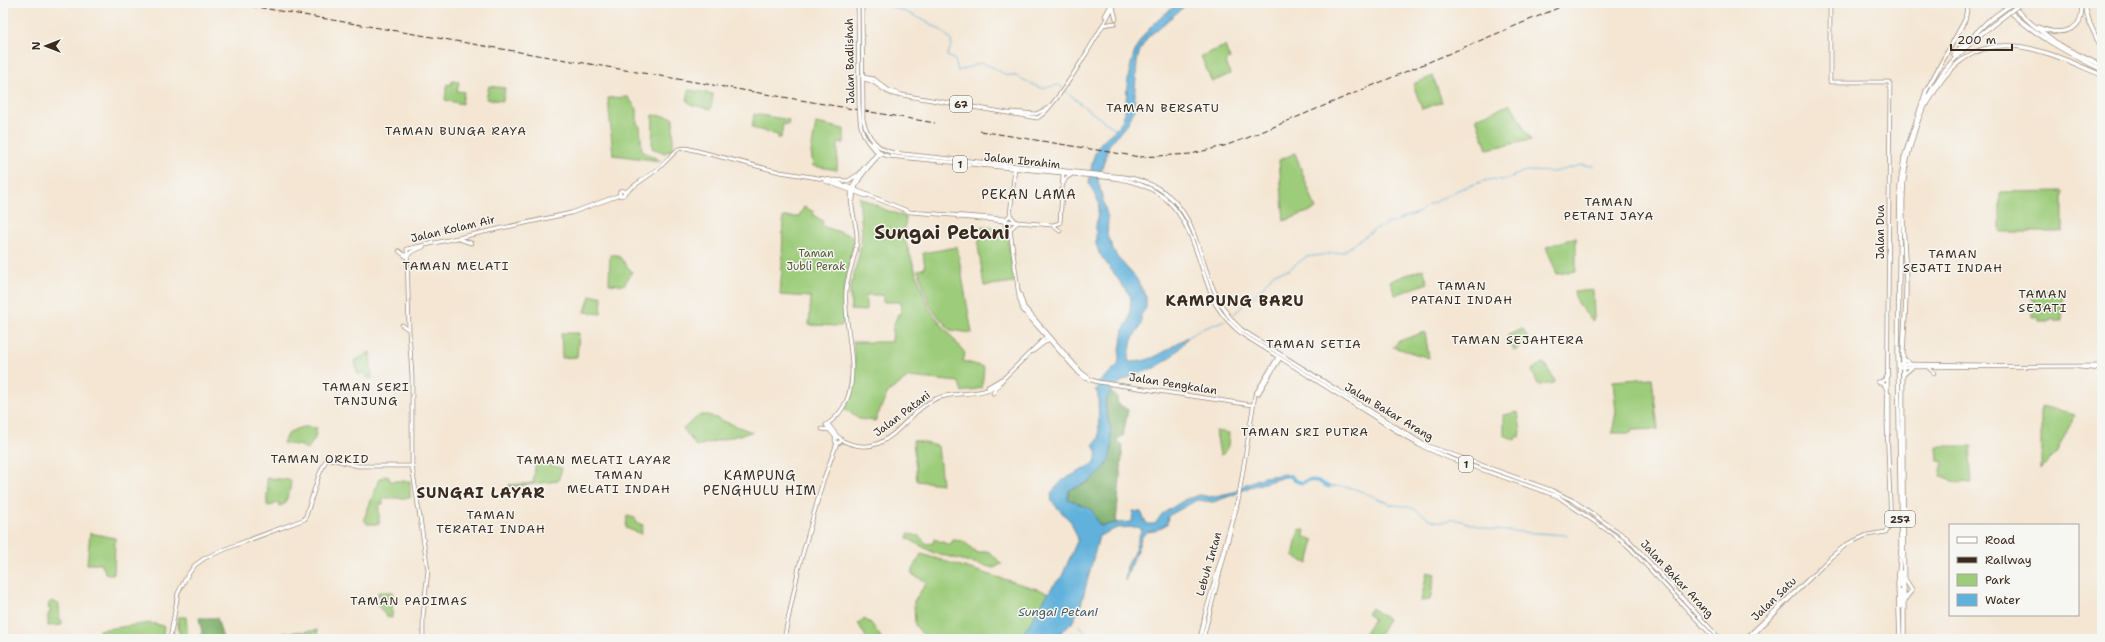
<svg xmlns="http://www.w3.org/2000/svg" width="2105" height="642" font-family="'Shantell Sans',sans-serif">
  <rect width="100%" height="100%" fill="#f6f6f2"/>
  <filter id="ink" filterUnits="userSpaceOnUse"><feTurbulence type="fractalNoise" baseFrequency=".025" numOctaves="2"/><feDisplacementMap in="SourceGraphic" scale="8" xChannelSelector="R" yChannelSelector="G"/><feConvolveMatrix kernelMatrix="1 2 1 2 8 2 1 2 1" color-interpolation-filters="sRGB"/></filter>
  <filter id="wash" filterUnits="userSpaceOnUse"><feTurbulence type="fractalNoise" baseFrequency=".012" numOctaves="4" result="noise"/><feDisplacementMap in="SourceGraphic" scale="16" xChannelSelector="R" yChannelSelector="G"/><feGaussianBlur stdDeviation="0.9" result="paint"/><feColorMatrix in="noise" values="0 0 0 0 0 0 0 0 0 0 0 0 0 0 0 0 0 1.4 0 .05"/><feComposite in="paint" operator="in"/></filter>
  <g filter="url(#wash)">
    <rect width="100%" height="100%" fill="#f4e6d3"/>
    <g fill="#9dcc7a" stroke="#6c7b4c">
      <path d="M1225,46L1230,59L1226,62L1230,74L1212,82L1201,56Z"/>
      <path d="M1433,76L1442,102L1422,109L1413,84Z"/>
      <path d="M452,81L459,82L457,91L464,92L462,104L445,100L447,84L451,85Z"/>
      <path d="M489,86L505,88L503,101L486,99Z"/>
      <path d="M689,90L713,94L711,109L692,105L687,101Z"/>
      <path d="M628,97L637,109V123L640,127L642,151L661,161L613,155L608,98Z"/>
      <path d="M1511,104L1531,140L1487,149L1476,118Z"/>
      <path d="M754,114L789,120L788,125L783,124L781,138H778V135L752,128Z"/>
      <path d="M653,115L673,117V149L665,153L652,148Z"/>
      <path d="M816,123L844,129V143H838L837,170L813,166L811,152Z"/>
      <path d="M1295,153L1316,209L1284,221L1279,160Z"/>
      <path d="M2063,191V232H2000V192Z"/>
      <path d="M859,197L886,210L906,217L904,238L929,309L965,353L963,361L984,367L982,388L962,392L959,382L909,377L888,392L875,421L859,419L845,409C857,383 856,370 853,342H892L893,327L898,314L901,313V302H883V295H866V311L851,310L850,289L859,256L862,231Z"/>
      <path d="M804,207L814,212L813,215L823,221L822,226L855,237L843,293L845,321L841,326L809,325L811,297L780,295L782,266L783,217H798Z"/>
      <path d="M981,227L1007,229L1014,282L984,286L978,245L980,236H982Z"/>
      <path d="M1576,237V271L1557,274L1546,247Z"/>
      <path d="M957,247L972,333L950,330L931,308L918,270L925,268L923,253Z"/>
      <path d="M610,255H618L632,272L624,285L609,284Z"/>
      <path d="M1423,269L1428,283L1395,295L1390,281Z"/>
      <path d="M1593,290L1594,319L1592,321L1577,303L1574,292Z"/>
      <path d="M2034,290L2063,291L2062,321H2054V319H2051V321H2039V317H2032V304H2035V300H2032Z"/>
      <path d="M590,296H602L601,314L585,312Z"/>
      <path d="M1523,329L1530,342L1514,351L1508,335Z"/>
      <path d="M1425,332L1429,358L1393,347L1399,341Z"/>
      <path d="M561,333H579L577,357L562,358Z"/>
      <path d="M370,352L372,378H367L366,373L358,374L354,361Z"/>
      <path d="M1542,363H1544L1555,381L1554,383L1540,385L1537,383L1532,370Z"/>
      <path d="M1652,378L1658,429L1632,430L1631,433H1612L1616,412L1613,381Z"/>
      <path d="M2041,406L2075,414L2056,454L2041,469Z"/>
      <path d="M1518,412L1521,432L1520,437L1517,435L1515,440L1504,435V415Z"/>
      <path d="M700,415H708L752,432L696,446L683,428Z"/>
      <path d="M305,427L317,428L315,438L307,450L302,446L283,443C287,432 295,428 305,427Z"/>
      <path d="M1216,431L1229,433C1228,441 1230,453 1220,455Z"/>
      <path d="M913,440L938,446L942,484L917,481Z"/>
      <path d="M1937,446H1972L1970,459L1972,483L1962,482L1961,484L1940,476L1943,462L1938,461Z"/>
      <path d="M536,461L562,468L558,481L509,487V485L533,483Z"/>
      <path d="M385,476L389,477L390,481H410V498H383V504H379V524H367L364,519L379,479Z"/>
      <path d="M267,478L291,480L290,489L285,504L280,506L279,503L269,506L267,505V492H269L270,489H267Z"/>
      <path d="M627,516L635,518V522L643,525L641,534L626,528Z"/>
      <path d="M1299,529L1305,530L1304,537L1314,540L1308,564L1293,556Z"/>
      <path d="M90,533L115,538L114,574H105L104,568L102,567L101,564H87Z"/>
      <path d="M908,534C911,535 916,535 919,536C925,540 924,546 933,543L934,539L950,545L953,540L963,541L977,553L988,551L1002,564L994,568L934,553L907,538Z"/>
      <path d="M921,554L1050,593L1020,639H926L915,625L914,601L927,582L911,574Z"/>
      <path d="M1427,572L1435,574L1430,600L1421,601Z"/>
      <path d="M378,592H393L392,618L387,617L378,606V599H380V596H378Z"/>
      <path d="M51,601L59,604L60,620L62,621V625L48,626V614H50V608H48L49,603Z"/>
      <path d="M1371,608L1388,619L1377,639H1363L1362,637L1374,619L1367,614Z"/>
      <path d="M177,617H186L188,638L180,639Z"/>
      <path d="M864,619L871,623L882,639H867L858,623Z"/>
      <path d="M150,623L164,626L162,639H100L99,630Z"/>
      <path d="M317,630L318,639H317L316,635L314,636V638L308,637V639H293L290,635L288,639L272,637C285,630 303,633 317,630Z"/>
    </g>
    <g fill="#7eb06a" stroke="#5c6d44">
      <path d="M1110,392L1117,397V403L1128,410L1123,436L1117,439V442L1123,445L1116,523L1100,526L1091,510L1068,499L1069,490L1088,483C1093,474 1111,442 1111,435C1112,418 1100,410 1110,392Z"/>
      <path d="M199,618H217L223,639H199L202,632Z"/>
    </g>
    <path fill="#60b1db" stroke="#4e6e7c" d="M1178,3H1191L1186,5L1148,37L1140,50L1137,61L1134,111L1128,123L1109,145L1098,181L1108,219L1107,236L1117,257L1136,278L1146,296V308L1141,315V325L1132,340L1128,362C1157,362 1165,349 1188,337C1179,350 1169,361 1154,368C1136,376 1118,377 1107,398C1103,405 1107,416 1109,424C1118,463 1103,477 1069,490L1068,499L1092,510L1100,526L1116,523L1132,522L1133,511L1141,512L1147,524H1155L1162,514L1186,499L1200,495L1210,497L1234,492L1246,484L1264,477L1285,474V477L1250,487L1233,495L1213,502L1197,500L1168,516L1167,524L1155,531L1146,532L1142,537L1125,581L1127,566L1135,550L1141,530L1139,527L1117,528L1099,536L1081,605L1072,623L1054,639H1020L1052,587L1062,576L1078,539L1071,522L1052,502L1051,493L1063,480L1095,463L1097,453L1093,445L1099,438L1098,394L1095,390L1098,389L1099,382L1118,365L1123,330L1129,320L1131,297L1099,253L1096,244V226L1099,203L1089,183C1091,171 1092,154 1100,144C1105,137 1116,131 1121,123C1127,112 1126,98 1127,86C1133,41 1144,31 1178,3Z"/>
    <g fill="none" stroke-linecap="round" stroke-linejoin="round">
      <g stroke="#60b1db" stroke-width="1">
        <path d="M880,3C896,8 948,26 952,44L947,56L955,60L958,71L981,63L992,67L1006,75L1016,76L1040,88L1059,85L1083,106L1115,129"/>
        <path d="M1427,206L1460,189L1481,182L1493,179L1505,180L1525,171L1554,172L1581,165L1594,166"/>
        <path d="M1232,316L1262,288L1274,273L1288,270L1306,257L1343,252L1375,229L1420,212L1424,208"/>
        <path d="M1187,338L1197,331L1225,320"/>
        <path d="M1329,487C1346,484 1363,491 1378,499C1382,501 1386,500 1389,504C1397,506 1407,505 1414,509C1430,517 1427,523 1449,521L1451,518L1492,530L1567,535"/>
        <path d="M1079,625L1090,639"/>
      </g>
      <g stroke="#60b1db" stroke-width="3.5">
        <path d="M1281,476H1291L1294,480L1302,483L1309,480L1318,481L1329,487"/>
        <path d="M2101,639L2102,638"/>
      </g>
    </g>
  </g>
  <g filter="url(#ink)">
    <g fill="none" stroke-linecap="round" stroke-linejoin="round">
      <g stroke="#988878" stroke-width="4.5">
        <g id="major">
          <path d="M858,3L859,105"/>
          <path d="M862,3L863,105"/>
          <path d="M1113,7L1116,19"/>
          <path d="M1105,16L1112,3"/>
          <path d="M1103,25L1115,23"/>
          <path d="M863,77L874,79L888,90L902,95L1037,118C1055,111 1104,24 1115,3"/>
          <path d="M863,79C878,80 883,94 898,95"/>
          <path d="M1012,112L1036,114L1048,108"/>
          <path d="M860,119C861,136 871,152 888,156L1113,178C1172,186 1185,216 1202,268C1206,280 1210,293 1216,305C1223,316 1232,326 1242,334L1419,445L1449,458L1557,496L1620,539L1631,549L1715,639"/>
          <path d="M863,119C867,136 876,149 894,153L1125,177C1216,192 1186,282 1242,330L1423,444L1551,490L1574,501L1627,538L1720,639"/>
          <path d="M872,143L881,154"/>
          <path d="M834,180L848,181L857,175"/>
          <path d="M825,181L866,196"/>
          <path d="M1063,184L1066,178L1071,175"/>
          <circle cx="622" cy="193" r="2.5"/>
          <path d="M624,193L658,169L678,149L686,148L780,172L831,180L910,212L1006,219L1010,215"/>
          <path d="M853,200C853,181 869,167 880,154"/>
          <path d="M958,217L1052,225L1060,231"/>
          <path d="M1004,222L1010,229L1019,297L1023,310L1079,373L1085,378L1098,382L1252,405"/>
          <path d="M1053,225L1060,223L1063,174"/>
          <path d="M1010,229L1017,223L1010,215L1015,167"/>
          <path d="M459,239L471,243"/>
          <path d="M399,251L407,257"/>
          <path d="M408,256L411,252L423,247"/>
          <path d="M1020,294L1024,307L1081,372L1089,378"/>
          <path d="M402,325L408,329"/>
          <path d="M1033,351L1049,339"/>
          <path d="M1900,364L1987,365L1991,366"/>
          <path d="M1900,367L2102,366"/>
          <path d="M1928,367L1934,373"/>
          <path d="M2079,367L2102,369"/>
          <path d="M1878,382L1885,385L1887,392"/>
          <path d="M1879,382L1883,381L1888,375"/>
          <path d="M988,387L1005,377L1047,336"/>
          <path d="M993,393L999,385"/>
          <path d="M1258,394L1280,358"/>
          <path d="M1889,394V434"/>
          <path d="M828,424L838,437"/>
          <path d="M822,429L829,430"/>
          <circle cx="838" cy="440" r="3"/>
          <path d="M836,438L826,425C872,394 842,335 846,291C847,273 857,256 857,238C857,223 848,202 852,189C856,174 868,164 878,153"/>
          <path d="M841,440C888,463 900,416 935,399C957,389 987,400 1004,378"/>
          <path d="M170,639L178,593L187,576L195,565L205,558L233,546L305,519L319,475L326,460L331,459L358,466H412"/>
          <path d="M423,639V616L428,570L412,466V376L409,331L407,249L571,213L620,195"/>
          <path d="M784,639L799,567L823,481L837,443"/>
          <path d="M1200,639L1205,615L1239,495L1255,395L1278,357"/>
          <path d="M1203,639L1239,497"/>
          <path d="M1745,639L1814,574"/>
          <path d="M1749,639L1831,557L1847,544L1867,535L1886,532L1891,525L1887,426L1890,82H1830V3"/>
        </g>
      </g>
      <g stroke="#988878" stroke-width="5">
        <g id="highway">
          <path d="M2001,3C2032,34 2064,51 2102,70"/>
          <path d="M2009,3L2032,24L2059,45L2102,66"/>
          <path d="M2084,3L2090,24L2102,50"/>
          <path d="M2038,27C2059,36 2086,33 2081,3"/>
          <path d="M1954,55L1987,22"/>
          <path d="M1927,104C1933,95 1938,84 1945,76C1991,21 2050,54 2102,75"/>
          <path d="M1904,359L1910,364"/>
          <path d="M1904,374L1912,367"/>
          <path d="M1901,572V586L1904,589"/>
          <path d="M1905,599L1912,590L1905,579"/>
          <path d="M1901,607V592L1904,589"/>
          <path d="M1900,639L1898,584L1901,549L1898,355L1900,186L1904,158L1926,91L1965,20L1968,3"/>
          <path d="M1904,639C1904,544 1902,448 1903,352C1904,331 1906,310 1906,288C1906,245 1898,202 1907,160C1921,98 1940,65 1990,27"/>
        </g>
      </g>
      <use href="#major" stroke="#fff" stroke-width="3"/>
      <use href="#highway" stroke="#fff" stroke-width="3.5"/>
      <g stroke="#3b2a1e" stroke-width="1" stroke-dasharray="6 3" stroke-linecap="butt">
        <path d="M233,3L935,123"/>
        <path d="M980,131L1140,157L1191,154L1224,146L1247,138L1570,3"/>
      </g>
      <g stroke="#988878" stroke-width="4.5" stroke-linecap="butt">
        <g id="major-bridge">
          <path d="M859,105L860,119"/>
          <path d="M863,105V119"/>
        </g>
      </g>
      <g stroke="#988878" stroke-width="5" stroke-linecap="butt">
        <g id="highway-bridge">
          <path d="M1987,22L2013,3"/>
          <path d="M1990,27L2021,3"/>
        </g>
      </g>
      <use href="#major-bridge" stroke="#fff" stroke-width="3"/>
      <use href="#highway-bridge" stroke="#fff" stroke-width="3.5"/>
    </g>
  </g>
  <g text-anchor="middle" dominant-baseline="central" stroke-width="3" stroke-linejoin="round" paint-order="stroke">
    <g fill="#f6f6f2" stroke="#73675e" stroke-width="1">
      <rect x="950" y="96" width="22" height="16" rx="3"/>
      <rect x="953" y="156" width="14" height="16" rx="3"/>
      <rect x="1459" y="456" width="14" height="16" rx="3"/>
      <rect x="1885" y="511" width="30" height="16" rx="3"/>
    </g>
    <g font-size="10" font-weight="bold" fill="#3b2a1e">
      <text x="961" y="104">67</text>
      <text x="960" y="164">1</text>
      <text x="1466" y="464">1</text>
      <text x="1900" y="519">257</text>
    </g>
    <g font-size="11" fill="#3b2a1e" stroke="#f6f6f2">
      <text transform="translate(850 61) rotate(-91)">Jalan Badlishah</text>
      <text transform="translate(1022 161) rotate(6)">Jalan Ibrahim</text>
      <text transform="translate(453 229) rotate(-13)">Jalan Kolam Air</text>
      <text transform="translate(1880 232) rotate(-90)">Jalan Dua</text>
      <text transform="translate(1173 384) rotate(9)">Jalan Pengkalan</text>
      <text transform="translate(1389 412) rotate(31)">Jalan Bakar Arang</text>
      <text transform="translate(902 414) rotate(-37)">Jalan Patani</text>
      <text transform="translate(1209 564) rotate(-74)">Lebuh Intan</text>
      <text transform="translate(1677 579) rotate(47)">Jalan Bakar Arang</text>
      <text transform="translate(1774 599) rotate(-44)">Jalan Satu</text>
    </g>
    <g font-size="11" fill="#585b3a" stroke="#f6f6f2">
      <text x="816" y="253">Taman<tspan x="816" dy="13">Jubli Perak</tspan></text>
    </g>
    <g font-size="12" letter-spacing="1" fill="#3b2a1e" stroke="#f6f6f2">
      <text x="1163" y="108">TAMAN BERSATU</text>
      <text x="456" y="131">TAMAN BUNGA RAYA</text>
      <text x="1609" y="202">TAMAN<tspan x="1609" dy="14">PETANI JAYA</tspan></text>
      <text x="1953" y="254">TAMAN<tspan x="1953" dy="14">SEJATI INDAH</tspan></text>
      <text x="456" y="266">TAMAN MELATI</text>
      <text x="1462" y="286">TAMAN<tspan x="1462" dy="14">PATANI INDAH</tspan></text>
      <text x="2043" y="294">TAMAN<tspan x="2043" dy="14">SEJATI</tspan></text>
      <text x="1518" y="340">TAMAN SEJAHTERA</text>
      <text x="1314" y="344">TAMAN SETIA</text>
      <text x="366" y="387">TAMAN SERI<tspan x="366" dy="14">TANJUNG</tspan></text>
      <text x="1305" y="432">TAMAN SRI PUTRA</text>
      <text x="320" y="459">TAMAN ORKID</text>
      <text x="594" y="460">TAMAN MELATI LAYAR</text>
      <text x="619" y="475">TAMAN<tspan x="619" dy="14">MELATI INDAH</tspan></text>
      <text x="491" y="515">TAMAN<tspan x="491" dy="14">TERATAI INDAH</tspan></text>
      <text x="409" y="601">TAMAN PADIMAS</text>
    </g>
    <g font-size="12" font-style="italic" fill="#485960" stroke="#f6f6f2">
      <text x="1058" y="612">Sungai Petani</text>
    </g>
    <g font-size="13" letter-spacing="1" fill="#3b2a1e" stroke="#f6f6f2">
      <text x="1029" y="194">PEKAN LAMA</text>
      <text x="760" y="475">KAMPUNG<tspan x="760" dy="15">PENGHULU HIM</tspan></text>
    </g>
    <g font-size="15" font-weight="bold" letter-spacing="1" fill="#3b2a1e" stroke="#f6f6f2">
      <text x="1235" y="301">KAMPUNG BARU</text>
      <text x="481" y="493">SUNGAI LAYAR</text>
    </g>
    <g font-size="19" font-weight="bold" fill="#3b2a1e" stroke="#f6f6f2">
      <text x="942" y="232">Sungai Petani</text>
    </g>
  </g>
  <rect width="2105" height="642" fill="none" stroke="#f6f6f2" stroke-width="16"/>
  <rect x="1949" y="524" width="130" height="92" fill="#f6f6f2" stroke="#aba49d"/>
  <rect x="1957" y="537" width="20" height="6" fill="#ffffff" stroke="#aba49d"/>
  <text x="1985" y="544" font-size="12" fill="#3b2a1e">Road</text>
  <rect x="1957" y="557" width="20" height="6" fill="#3b2a1e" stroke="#aba49d"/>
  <text x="1985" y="564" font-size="12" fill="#3b2a1e">Railway</text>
  <rect x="1957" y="574" width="20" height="12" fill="#9dcc7a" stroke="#aba49d"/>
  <text x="1985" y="584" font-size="12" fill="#3b2a1e">Park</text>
  <rect x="1957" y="594" width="20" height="12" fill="#60b1db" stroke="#aba49d"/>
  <text x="1985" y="604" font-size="12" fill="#3b2a1e">Water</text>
  <g transform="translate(46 46) rotate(270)" stroke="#f6f6f2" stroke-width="3" paint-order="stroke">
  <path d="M0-3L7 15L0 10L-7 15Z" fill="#3b2a1e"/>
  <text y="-6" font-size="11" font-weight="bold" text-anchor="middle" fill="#3b2a1e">N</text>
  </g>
  <path d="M1951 44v6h61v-6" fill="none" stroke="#3b2a1e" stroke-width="2"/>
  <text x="1957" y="44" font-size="12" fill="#3b2a1e" stroke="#f6f6f2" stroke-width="3" paint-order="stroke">200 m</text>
</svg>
